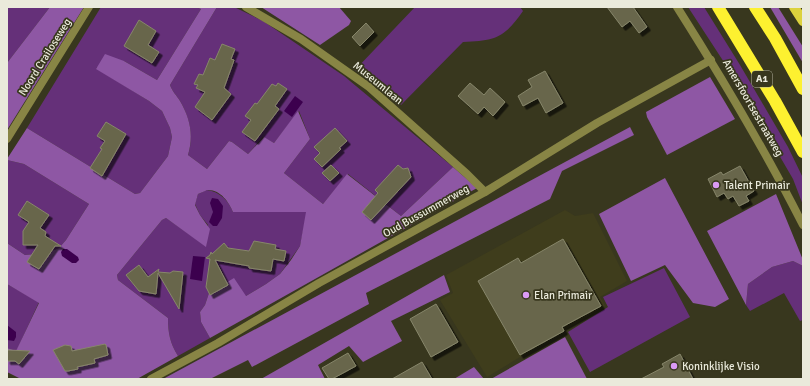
<svg xmlns="http://www.w3.org/2000/svg" width="810" height="386" font-family="Signika,sans-serif">
  <defs>
    <filter id="shadow"><feDropShadow dx="3.5" dy="3.5" stdDeviation="0" flood-color="#0009"/></filter>
  </defs>
  <rect width="100%" height="100%" fill="#38371e"/>
  <path fill="#3f3d1c" d="M565,210L575,216L593,213L627,281L600,297L605,306L487,377L440,300L453,293L446,275Z"/>
  <g fill="#653079">
    <path d="M7,7H50L7,63Z"/>
    <path d="M101,7H196L201,9L157,80L124,61L96,68L149,101L162,111L170,128L172,137L168,156L140,193L135,194L27,128Z"/>
    <path d="M217,7H234L263,21L344,76L453,167L401,216L348,174L323,204L284,173L310,139L299,111L274,143L263,137L248,154L232,142L229,141L207,169L188,155C194,136 190,118 180,101C177,96 172,91 170,85Z"/>
    <path d="M415,7H520L523,11C504,38 496,41 463,42L401,105L355,70Z"/>
    <path d="M688,7H704L740,65L788,147L803,178V205L793,179L733,76Z"/>
    <path d="M7,160L24,164L89,204L66,240L59,248L47,253L25,255L7,243Z"/>
    <path d="M207,190C220,192 228,200 233,212H307L300,246L280,274L266,284L246,296L209,293L205,305L200,312L201,322L210,338L178,356C170,343 168,333 168,318L118,280L117,275L162,220L166,218L206,246L208,225L200,215L195,204L198,194Z"/>
    <path d="M793,261L803,266V320L800,321L784,293L750,311L746,305L748,284L772,267Z"/>
    <path d="M664,268L690,317L590,372L568,332L608,307L603,297Z"/>
    <path d="M7,284L39,302L16,352L7,348Z"/>
  </g>
  <g fill="#8e57a4">
    <path d="M50,7H84L7,130V63Z"/>
    <path d="M196,7H217L170,85C172,91 177,96 180,101C190,118 194,135 188,155L207,169L229,141L232,142L248,154L264,137L274,143L298,111L310,139L284,173L323,204L347,174L401,216L453,167L477,188L210,338L201,322L200,312L205,305L209,293L234,278L246,296L266,284L280,274L291,260L300,246L306,212H233C229,202 220,189 207,190C205,191 201,193 198,194L195,205L200,215L210,229L206,247L166,218L162,220L117,275L118,280L168,318C168,333 170,343 178,356L137,379H21L7,372V348L16,351L39,303L7,284V243L25,255L47,253L59,248L66,240L89,204L24,164L7,160V159L27,128L135,194L140,193L168,156L172,137L170,128L162,111L149,101L96,69L105,54L124,61L157,80L201,9Z"/>
    <path d="M261,7H339L351,21L349,25L320,45Z"/>
    <path d="M770,7H778L803,47V63Z"/>
    <path d="M710,77L735,119L667,155L647,117L646,112Z"/>
    <path d="M630,127L634,135L562,171L550,199L366,293L369,304L252,367L248,360L210,379H163Z"/>
    <path d="M665,178L729,299L715,307L693,303L665,265L631,281L599,214Z"/>
    <path d="M776,194L803,260V266L793,261L772,267L748,284L746,305L707,231Z"/>
    <path d="M444,275L450,292L391,321L402,341L363,362L349,346L318,365L325,379H261Z"/>
    <path d="M565,337L587,379H491Z"/>
    <path d="M474,367L484,379H454Z"/>
  </g>
  <g fill="#3c004e">
    <path d="M295,96L303,102L292,117L284,111Z"/>
    <path d="M212,198L218,199L223,206L222,218L217,226H213L209,222L213,212L210,203Z"/>
    <path d="M63,249H67L78,257L79,260L76,263H72L62,256L61,252Z"/>
    <path d="M193,256L205,257L202,281L190,279Z"/>
    <path d="M7,325L16,332V337L14,341L7,340Z"/>
  </g>
  <g fill="#67664c" stroke="#87866a" filter="url(#shadow)">
    <path d="M607,7H633L647,27L639,33L630,21L622,27Z"/>
    <path d="M139,20L156,31L148,45L159,52L152,63L124,46Z"/>
    <path d="M366,23L374,32L360,46L352,37Z"/>
    <path d="M222,44L235,49L231,59L234,60L233,63L224,88L231,94L212,120L195,107L205,92L196,88L198,85L194,84L199,74L203,75L210,58L215,60Z"/>
    <path d="M545,71L563,103L546,113L538,98L523,106L518,96L532,87L528,80Z"/>
    <path d="M278,83L287,89L275,106L279,109L255,141L242,132L251,120L245,116L255,103L257,104L272,84L276,86Z"/>
    <path d="M470,83L484,95L490,88L505,102L493,116L484,107L478,114L458,96Z"/>
    <path d="M106,122L126,134L102,176L90,168L102,149L100,148L105,141L97,136Z"/>
    <path d="M335,128L347,141L339,148L341,149L322,167L314,159L320,153L314,147Z"/>
    <path d="M331,165L339,173L330,181L322,173Z"/>
    <path d="M398,165L403,169L408,168L411,177L371,220L362,212L378,193L375,190Z"/>
    <path d="M740,166L754,191L746,196L749,201L739,206L733,196L728,199L724,193L717,197L708,179L721,172L723,175Z"/>
    <path d="M27,201L49,215L40,228L46,232L45,236L61,246H55L39,269L27,262L38,245H23V231L29,222L18,215Z"/>
    <path d="M563,239L601,306L562,327L564,331L520,355L478,281L518,258L521,263Z"/>
    <path d="M254,241L276,245L275,249L286,251L284,261L273,259L271,271L249,268V266L215,260L228,285L210,295L206,287L210,259L206,258L210,255L211,252L212,254L224,243L228,248L249,251Z"/>
    <path d="M139,265L148,277L159,269L158,272L170,273L173,271L183,272L179,309L158,273L156,294L139,291L126,275Z"/>
    <path d="M436,304L458,342L431,357L410,319Z"/>
    <path d="M105,344L106,345L108,355L94,359L95,363L77,367L78,369L68,371H65L53,350L65,345L71,346L72,351Z"/>
    <path d="M7,350L30,351L19,364L15,361H7Z"/>
    <path d="M348,353L356,366L332,379H329L322,368Z"/>
    <path d="M680,354L693,379H641L664,367L662,364Z"/>
    <path d="M422,362L432,379H392Z"/>
  </g>
  <g fill="none" stroke-linecap="round" stroke-linejoin="round">
    <g stroke="#888545" stroke-width="8">
      <path d="M246,7L301,39L369,87L467,174L485,192"/>
      <path d="M677,7C722,78 765,150 803,225"/>
      <path d="M7,139L89,7"/>
      <path d="M151,379L218,343L319,283L485,192L597,123L711,60"/>
    </g>
    <path stroke="#dcd23d" stroke-width="10" d="M794,7L803,21"/>
    <g stroke="#fdf130" stroke-width="12">
      <path d="M718,7L775,101L803,152"/>
      <path d="M755,7L775,38L803,89"/>
    </g>
  </g>
  <g fill="#db9af6" stroke="#38371e" stroke-width="1.5">
    <circle cx="716" cy="185" r="4"/>
    <circle cx="526" cy="295" r="4"/>
    <circle cx="674" cy="366" r="4"/>
  </g>
  <g text-anchor="middle" dominant-baseline="central" stroke-width="3.5" stroke-linejoin="round" paint-order="stroke">
    <rect fill="#38371e" stroke="#b5b4a2" stroke-width="1" x="752" y="71" width="20" height="16" rx="3"/>
    <g font-size="10" font-weight="bold" fill="#eaeadb">
      <text x="762" y="79">A1</text>
    </g>
    <g font-size="11" fill="#eaeadb" stroke="#38371e">
      <text transform="translate(45 57) rotate(-58)">Noord Crailoseweg</text>
      <text transform="translate(378 83) rotate(39)">Museumlaan</text>
      <text transform="translate(753 108) rotate(60)">Amersfoortsestraatweg</text>
      <text transform="translate(426 211) rotate(-29)">Oud Bussummerweg</text>
    </g>
    <g font-size="11" fill="#eaeadb" stroke="#38371e" text-anchor="start">
      <text x="724" y="185">Talent Primair</text>
      <text x="534" y="295">Elan Primair</text>
      <text x="682" y="366">Koninklijke Visio</text>
    </g>
  </g>
  <rect width="810" height="386" fill="none" stroke="#eaeadb" stroke-width="16"/>
</svg>
